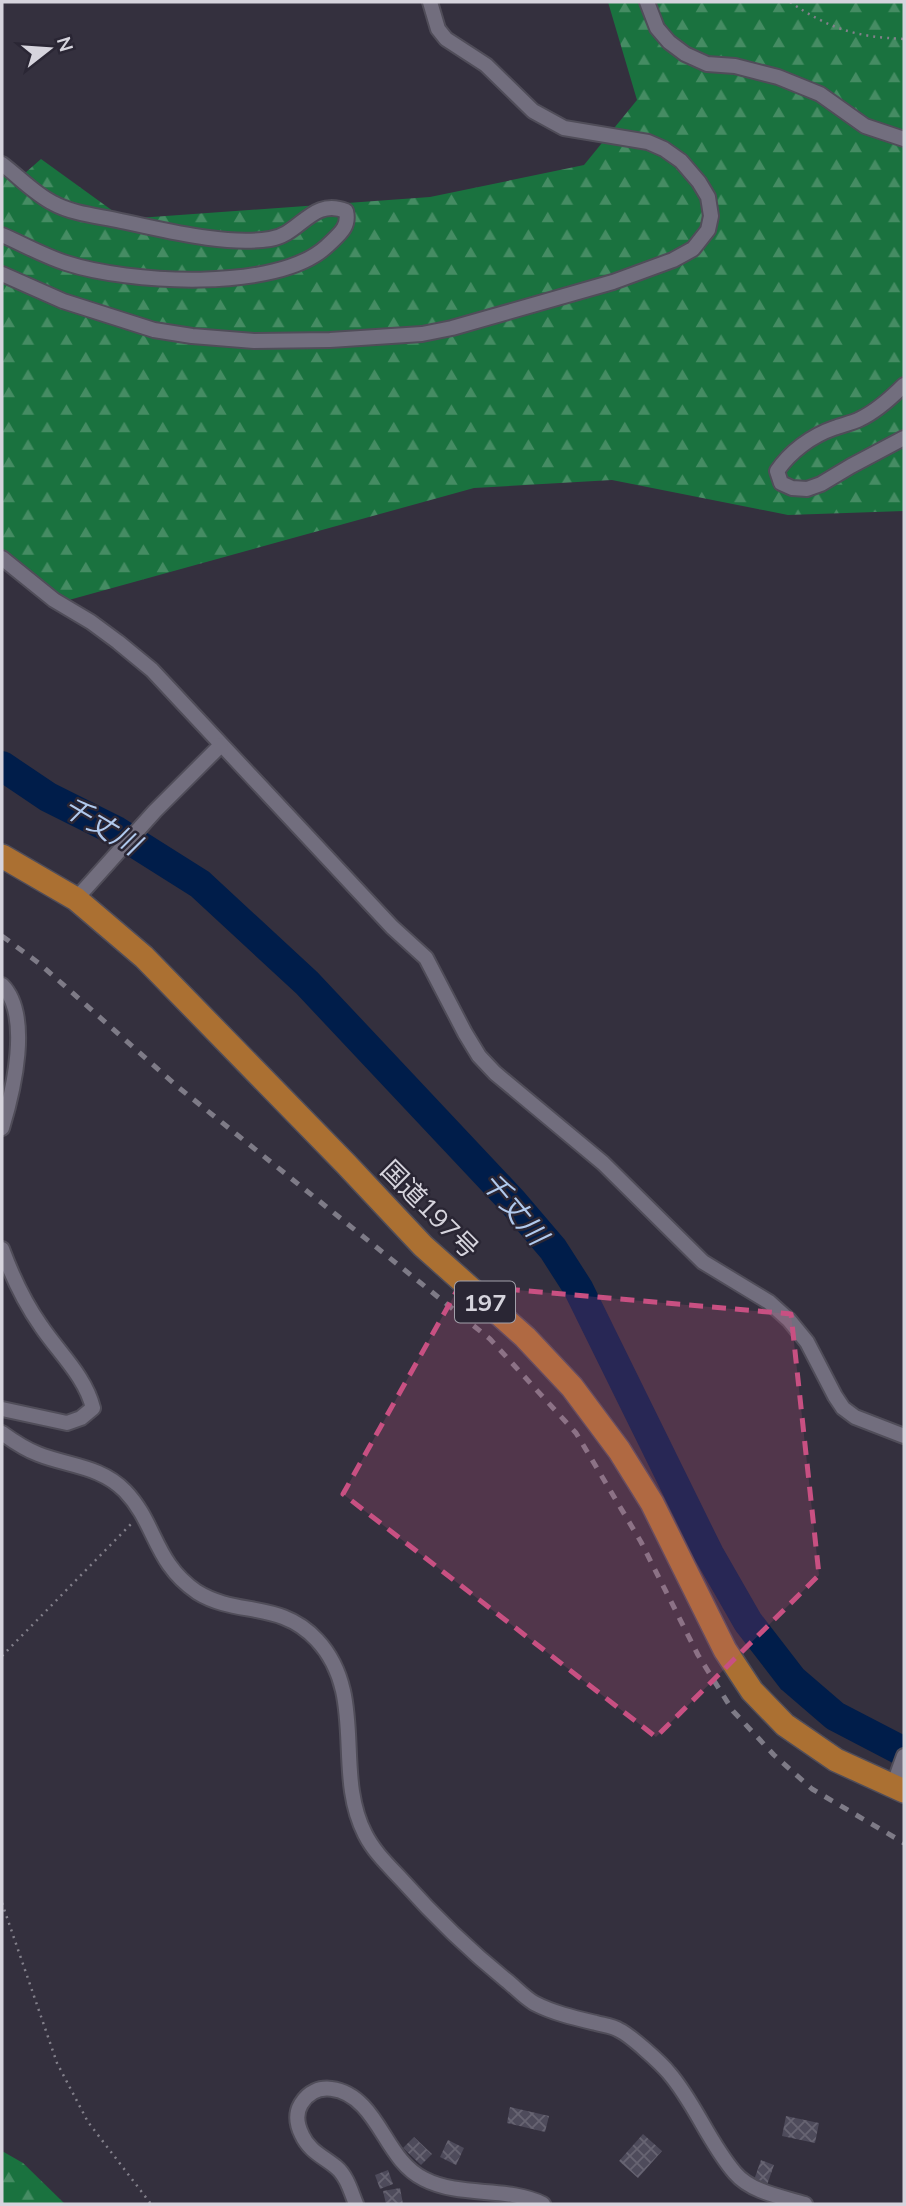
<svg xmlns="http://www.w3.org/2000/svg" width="906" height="2206" font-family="Mulish,'Noto Sans JP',sans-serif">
  <defs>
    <pattern id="forest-firs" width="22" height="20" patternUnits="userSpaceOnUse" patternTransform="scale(1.75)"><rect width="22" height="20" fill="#1a723f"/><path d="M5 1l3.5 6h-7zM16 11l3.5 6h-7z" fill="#458c63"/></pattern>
    <pattern id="building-cross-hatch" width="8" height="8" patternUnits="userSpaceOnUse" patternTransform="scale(1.75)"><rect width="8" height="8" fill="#4e4b5b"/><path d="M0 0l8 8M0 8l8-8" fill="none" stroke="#676472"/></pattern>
  </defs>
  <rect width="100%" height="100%" fill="#34303e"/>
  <g fill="url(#forest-firs)">
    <path d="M608,2H904V511L788,515L612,480L474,488L58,603L2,555V176L16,181L41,159L124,219L430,197L584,165L637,100Z"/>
    <path d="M2,2151L23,2163L65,2204H2Z"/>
  </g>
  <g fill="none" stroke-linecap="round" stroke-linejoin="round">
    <path stroke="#001d4a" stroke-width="30" d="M2,766L48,797L116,831L200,884L307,983L512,1201L553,1249L578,1288L709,1554L748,1622L792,1679L835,1716L904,1752"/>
  </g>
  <g fill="url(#building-cross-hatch)">
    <path d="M510,2107L549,2116L545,2132L507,2123Z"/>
    <path d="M786,2116L819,2123L815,2143L782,2136Z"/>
    <path d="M643,2134L662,2151L638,2178L619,2161Z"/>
    <path d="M414,2137L432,2154L421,2165L403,2148Z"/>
    <path d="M448,2140L464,2148L456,2165L440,2157Z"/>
    <path d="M761,2160L774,2165L767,2185L754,2180Z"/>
    <path d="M388,2170L393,2184L380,2189L375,2175Z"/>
    <path d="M400,2188L403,2204H386L383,2191Z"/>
  </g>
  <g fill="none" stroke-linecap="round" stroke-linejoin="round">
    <g stroke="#504d59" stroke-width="18">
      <g id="minor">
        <path d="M647,2L657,28L669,42L685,54L707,64L735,66L778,77L820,94L865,126L904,139"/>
        <path d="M2,164C18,176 35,194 53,203C73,214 99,216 121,221C165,230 225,246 270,239C300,235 312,197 346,211C350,228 338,235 327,246C277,293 127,283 66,263C44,256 23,244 2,235"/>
        <path d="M2,274L63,301L154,330L192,336L254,341L330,340L422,334L452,328L613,282L673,260L693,249L708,230L711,216L708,197L699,182L681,161L664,149L648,142L564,128L533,111L486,65L446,39L438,29L430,2"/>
        <path d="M904,385C891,398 877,411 860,419C852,423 842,425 834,428C811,436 790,452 777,471L781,483L792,488L807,489L821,484L851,466L904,438"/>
        <path d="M2,558L54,600L91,622L118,642L152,670L179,699L392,927L426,958L465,1033L479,1056L495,1073L603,1163L703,1262L769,1302L789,1320L807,1342L835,1396L843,1408L855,1417L904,1436"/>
        <path d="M76,899L155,811L221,745"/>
        <path d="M2,985C32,1015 13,1092 2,1128"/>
        <path d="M2,1249C12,1276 24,1302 41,1326C59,1353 85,1376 93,1408L81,1418L67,1423L2,1409"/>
        <path d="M2,1433C13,1441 25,1449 38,1454C68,1466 101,1466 125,1491C156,1523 154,1563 197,1592C237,1617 280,1600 317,1640C368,1695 333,1772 365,1834C374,1852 389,1866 402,1880C434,1916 469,1950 506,1980C515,1987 524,1997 534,2003C553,2013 575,2018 596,2023C603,2025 613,2026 619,2030C630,2035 661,2063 669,2073C695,2103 709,2143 735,2173C751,2192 782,2197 805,2204"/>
        <path d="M893,1786L904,1756"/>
        <path d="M356,2204C351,2192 347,2176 336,2167C324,2157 309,2151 302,2135C297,2125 295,2114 301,2104C316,2079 346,2088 363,2106C385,2129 394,2164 424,2179C461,2198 506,2186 543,2204"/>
      </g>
    </g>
    <g stroke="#504d59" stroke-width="26">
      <path id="trunk" d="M2,856L76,899L144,957L346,1164L423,1246L525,1337L572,1387L619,1450L652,1503L725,1650L752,1691L785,1725L836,1760L904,1791"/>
    </g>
    <g stroke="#83808b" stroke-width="2.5" stroke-dasharray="2 5" stroke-linecap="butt">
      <path d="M790,2C830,29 856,37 904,39"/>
      <path d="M2,1656L132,1523"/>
      <path d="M2,1903L57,2063L88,2122L151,2204"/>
    </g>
    <use href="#minor" stroke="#726e7e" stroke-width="14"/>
    <use href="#trunk" stroke="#ab7032" stroke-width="23"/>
    <path stroke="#7e7b87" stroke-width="5" stroke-dasharray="9 9" stroke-linecap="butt" d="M2,936L40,964L178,1087L490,1339L576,1433L641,1542L698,1655L733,1711L774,1755L812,1789L904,1843"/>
  </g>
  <path fill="#c85082" fill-opacity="0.2" stroke="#c85082" stroke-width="5" stroke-dasharray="14 9" stroke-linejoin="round" d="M460,1285L791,1314L819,1575L656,1737L343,1494Z"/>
  <g text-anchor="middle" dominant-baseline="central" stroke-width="5" stroke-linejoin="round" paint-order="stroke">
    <rect fill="#2a2634" stroke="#a2a0aa" stroke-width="2" x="455" y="1281.5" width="60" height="41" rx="5"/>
    <g font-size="24" font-weight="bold" fill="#d6d4dd">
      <text x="485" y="1302">197</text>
    </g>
    <g font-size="26" fill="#d6d4dd" stroke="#2a2634">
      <text transform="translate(430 1209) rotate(45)">国道197号</text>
    </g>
    <g font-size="28" font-style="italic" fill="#b0c9ed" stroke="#2a2634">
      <text transform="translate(102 825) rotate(31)">千丈川</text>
      <text transform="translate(515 1208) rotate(50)">千丈川</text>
    </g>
  </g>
  <rect width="906" height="2206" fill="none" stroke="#d6d4dd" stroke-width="7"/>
  <g transform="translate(49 49) rotate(73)" stroke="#2a2634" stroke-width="5" paint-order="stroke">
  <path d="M0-5L12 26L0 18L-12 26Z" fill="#d6d4dd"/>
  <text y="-10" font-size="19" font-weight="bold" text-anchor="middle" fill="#d6d4dd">N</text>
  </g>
</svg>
